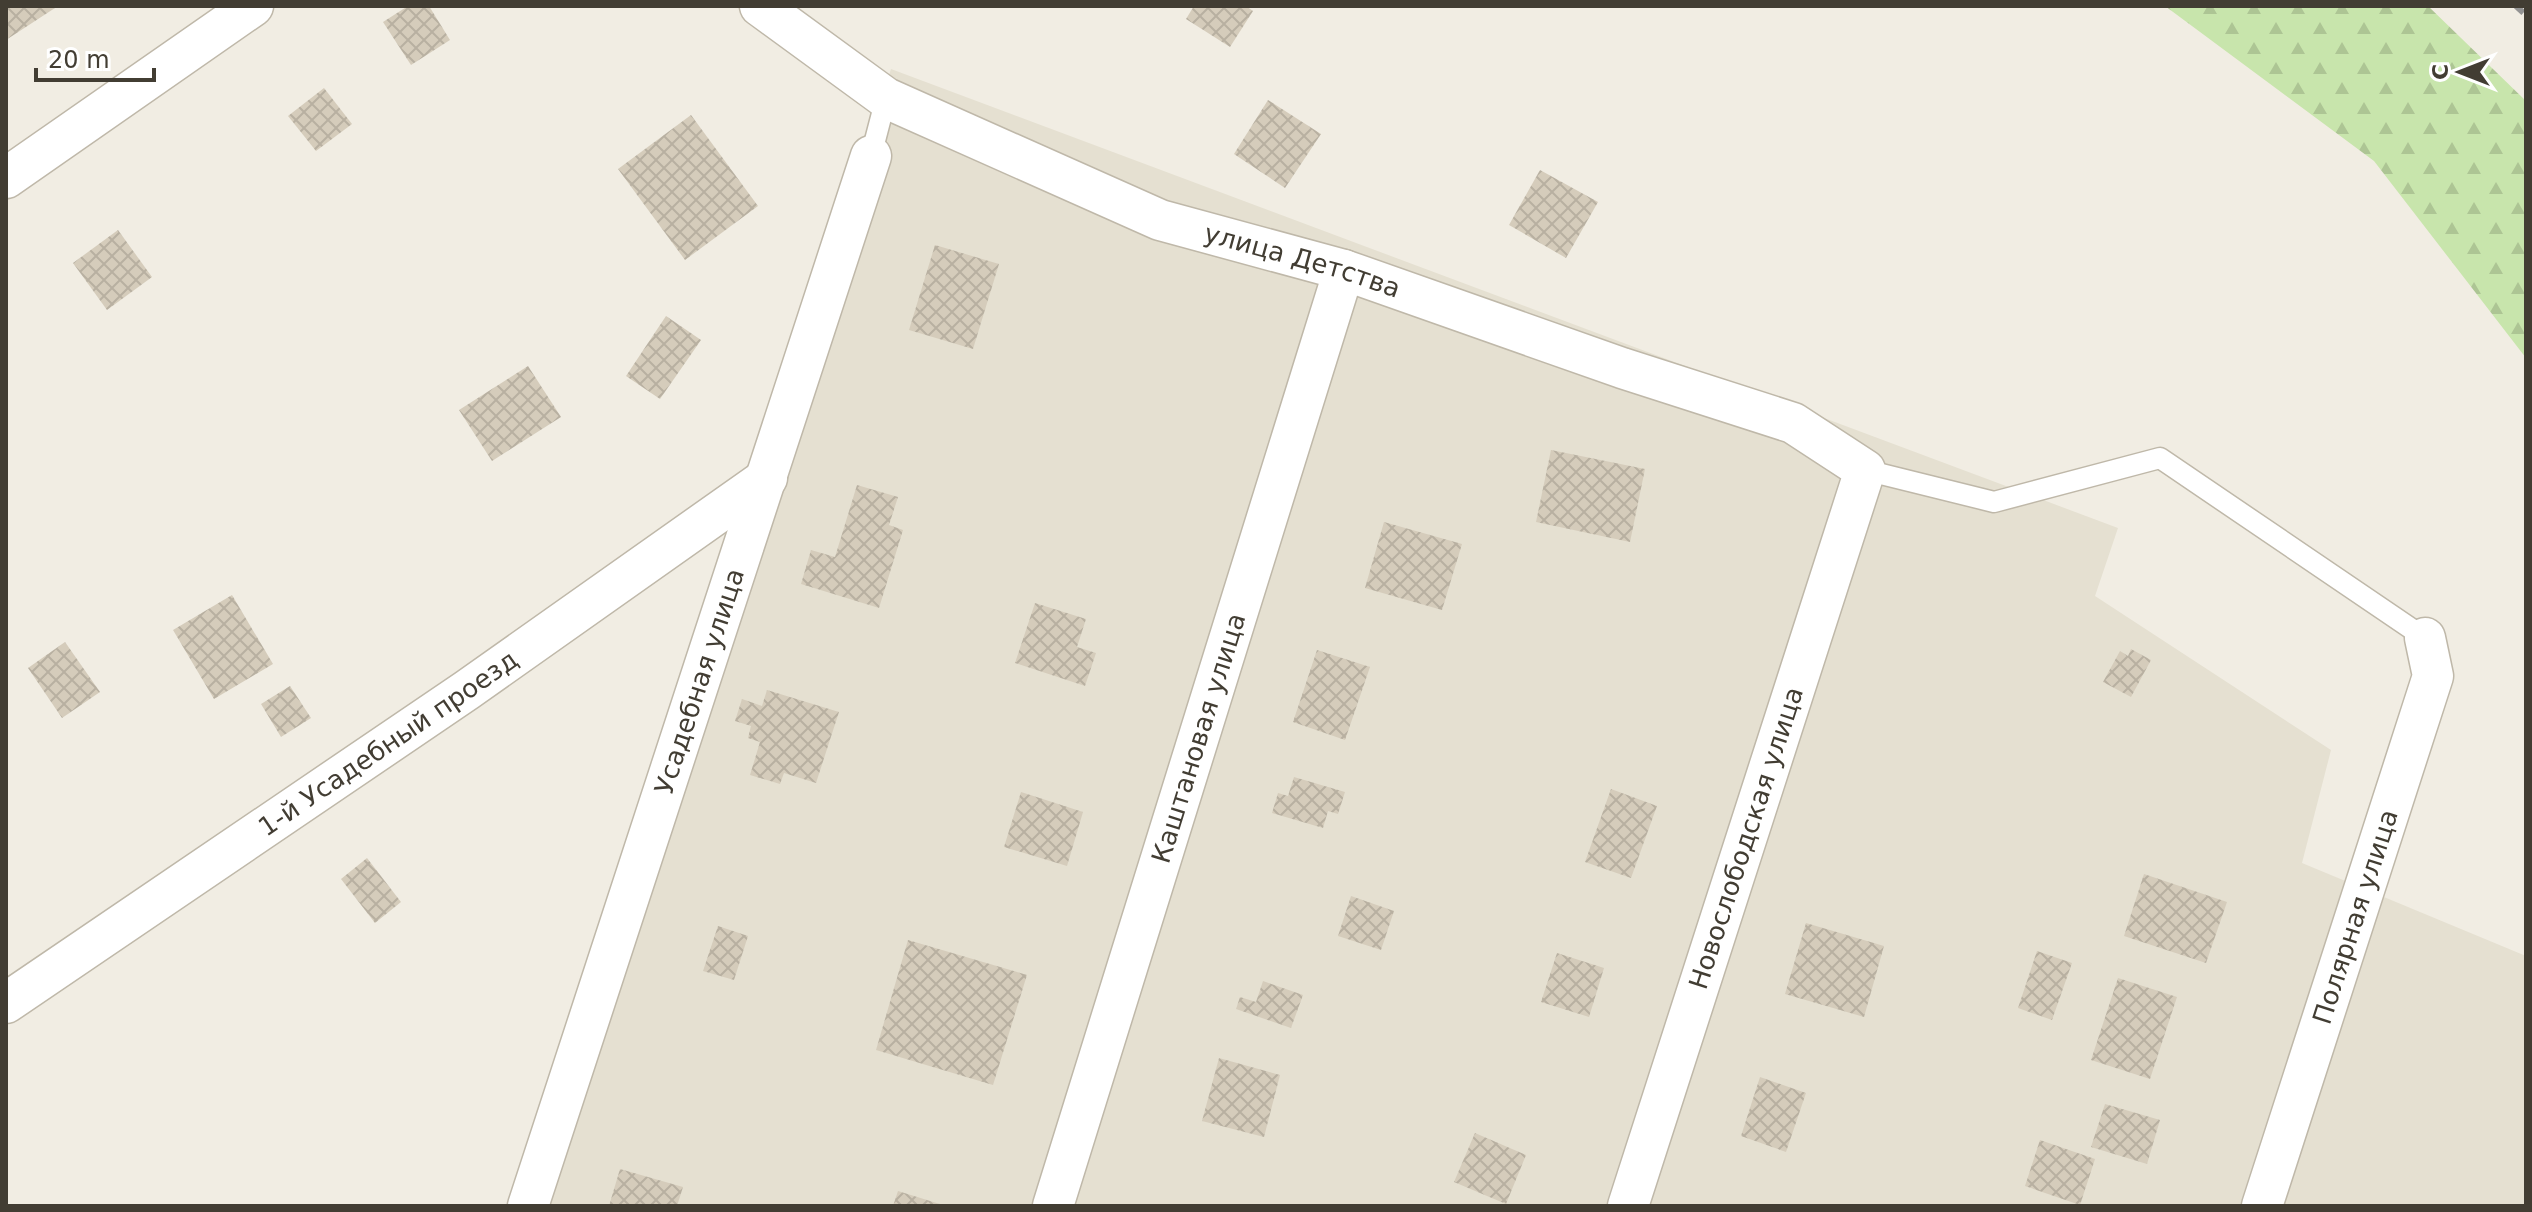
<svg xmlns="http://www.w3.org/2000/svg" width="2532" height="1212" font-family="'DejaVu Sans',sans-serif">
  <defs>
    <pattern id="forest-firs" width="22" height="20" patternUnits="userSpaceOnUse" patternTransform="scale(2)"><rect width="22" height="20" fill="#c8e5ac"/><path d="M5 1l3.5 6h-7zM16 11l3.5 6h-7z" fill="#adc594"/></pattern>
    <pattern id="building-cross-hatch" width="8" height="8" patternUnits="userSpaceOnUse" patternTransform="scale(2)"><rect width="8" height="8" fill="#d5ccbb"/><path d="M0 0l8 8M0 8l8-8" fill="none" stroke="#b8b0a1"/></pattern>
  </defs>
  <rect width="100%" height="100%" fill="#f1ede3"/>
  <path fill="#e5e0d1" d="M891,69L2118,528L2095,596L2331,750L2302,863L2526,956V1206H518Z"/>
  <path fill="url(#forest-firs)" d="M2165,6H2428L2526,101V358L2374,161Z"/>
  <g fill="url(#building-cross-hatch)">
    <path d="M6,6H58L6,40Z"/>
    <path d="M408,6H429L450,40L411,65L383,22Z"/>
    <path d="M1194,6H1246L1253,11L1230,47L1186,19Z"/>
    <path d="M324,88L352,124L316,151L288,116Z"/>
    <path d="M1268,100L1321,134L1285,188L1234,154Z"/>
    <path d="M691,115L758,206L685,260L618,169Z"/>
    <path d="M1540,170L1598,202L1566,258L1509,225Z"/>
    <path d="M118,230L152,277L107,310L73,263Z"/>
    <path d="M935,245L999,264L973,349L909,330Z"/>
    <path d="M666,316L701,340L660,399L626,376Z"/>
    <path d="M528,366L561,417L492,461L459,410Z"/>
    <path d="M1551,450L1645,469L1630,542L1536,522Z"/>
    <path d="M857,485L898,497L889,525L903,530L879,608L801,584L811,550L835,557Z"/>
    <path d="M1384,522L1462,544L1442,610L1365,588Z"/>
    <path d="M232,595L273,664L214,699L173,630Z"/>
    <path d="M1035,603L1086,619L1077,647L1096,653L1085,686L1015,663Z"/>
    <path d="M65,642L100,692L62,718L28,668Z"/>
    <path d="M2131,649L2151,660L2131,697L2103,682L2120,651L2128,656Z"/>
    <path d="M1317,650L1370,667L1345,740L1293,722Z"/>
    <path d="M290,686L311,718L281,737L261,704Z"/>
    <path d="M767,690L839,712L816,783L784,773L780,784L750,775L760,742L748,738L751,726L735,721L742,699L762,706Z"/>
    <path d="M1294,777L1345,792L1338,814L1328,811L1323,828L1272,813L1278,793L1288,796Z"/>
    <path d="M1611,789L1657,806L1631,878L1585,862Z"/>
    <path d="M1021,792L1083,812L1067,866L1004,847Z"/>
    <path d="M367,858L401,902L375,923L341,879Z"/>
    <path d="M2144,874L2227,902L2206,963L2124,936Z"/>
    <path d="M1351,896L1394,911L1381,950L1338,936Z"/>
    <path d="M1806,923L1884,946L1864,1017L1785,994Z"/>
    <path d="M718,926L748,936L734,980L703,971Z"/>
    <path d="M908,940L1027,975L993,1085L876,1050Z"/>
    <path d="M2037,951L2072,963L2052,1020L2018,1008Z"/>
    <path d="M1557,953L1604,968L1589,1017L1541,1002Z"/>
    <path d="M2118,978L2177,997L2150,1079L2091,1060Z"/>
    <path d="M1263,981L1303,995L1291,1028L1236,1009L1240,997L1256,1002Z"/>
    <path d="M1219,1058L1280,1075L1264,1137L1202,1121Z"/>
    <path d="M1760,1077L1806,1093L1786,1152L1741,1136Z"/>
    <path d="M2105,1104L2160,1120L2147,1164L2091,1147Z"/>
    <path d="M1475,1133L1526,1155L1506,1204L1454,1182Z"/>
    <path d="M2040,1140L2095,1159L2080,1205L2025,1186Z"/>
    <path d="M620,1169L683,1187L677,1206H609Z"/>
    <path d="M898,1191L943,1205V1206H893Z"/>
  </g>
  <g fill="none" stroke-linecap="round" stroke-linejoin="round">
    <g stroke="#bfb8a9" stroke-width="23">
      <g id="lane">
        <path d="M871,156L886,98"/>
        <path d="M1865,470L1994,502L2160,458L2425,638"/>
      </g>
    </g>
    <g stroke="#bfb8a9" stroke-width="43">
      <g id="street">
        <path id="s1" d="M760,6L886,98L1160,220L1344,270L1622,368L1793,423L1865,470L1628,1206"/>
        <path d="M6,178L253,6"/>
        <path id="s2" d="M6,1003L467,690L767,478"/>
        <path id="s3" d="M528,1206L871,156"/>
        <path id="s4" d="M1053,1206L1344,270"/>
        <path id="s5" d="M2262,1206L2433,676L2425,638"/>
      </g>
    </g>
    <use href="#lane" stroke="#fff" stroke-width="20"/>
    <use href="#street" stroke="#fff" stroke-width="40"/>
    <path stroke="#939393" stroke-width="6" stroke-dasharray="10 10" stroke-linecap="butt" d="M2516,6L2526,15"/>
  </g>
  <g text-anchor="middle" dominant-baseline="central" stroke-width="6" stroke-linejoin="round" paint-order="stroke">
    <g font-size="26" fill="#423d33" stroke="#fff">
      <text stroke="none"><textPath href="#s1" startOffset="604">улица Детства</textPath></text>
      <text stroke="none"><textPath href="#s3" startOffset="552">Усадебная улица</textPath></text>
      <text stroke="none"><textPath href="#s4" startOffset="490">Каштановая улица</textPath></text>
      <text stroke="none"><textPath href="#s2" startOffset="462">1-й Усадебный проезд</textPath></text>
      <text transform="translate(1746 838) rotate(-72)">Новослободская улица</text>
      <text stroke="none"><textPath href="#s5" startOffset="304">Полярная улица</textPath></text>
    </g>
  </g>
  <rect width="2532" height="1212" fill="none" stroke="#423d33" stroke-width="16"/>
  <g transform="translate(2460 72) rotate(270)" stroke="#ffffff" stroke-width="6" paint-order="stroke">
  <path d="M0-6L14 30L0 20L-14 30Z" fill="#423d33"/>
  <text y="-12" font-size="22" font-weight="bold" text-anchor="middle" fill="#423d33">С</text>
  </g>
  <path d="M36 68v12h118v-12" fill="none" stroke="#423d33" stroke-width="4"/>
  <text x="48" y="68" font-size="24" fill="#423d33" stroke="#ffffff" stroke-width="6" paint-order="stroke">20 m</text>
</svg>
